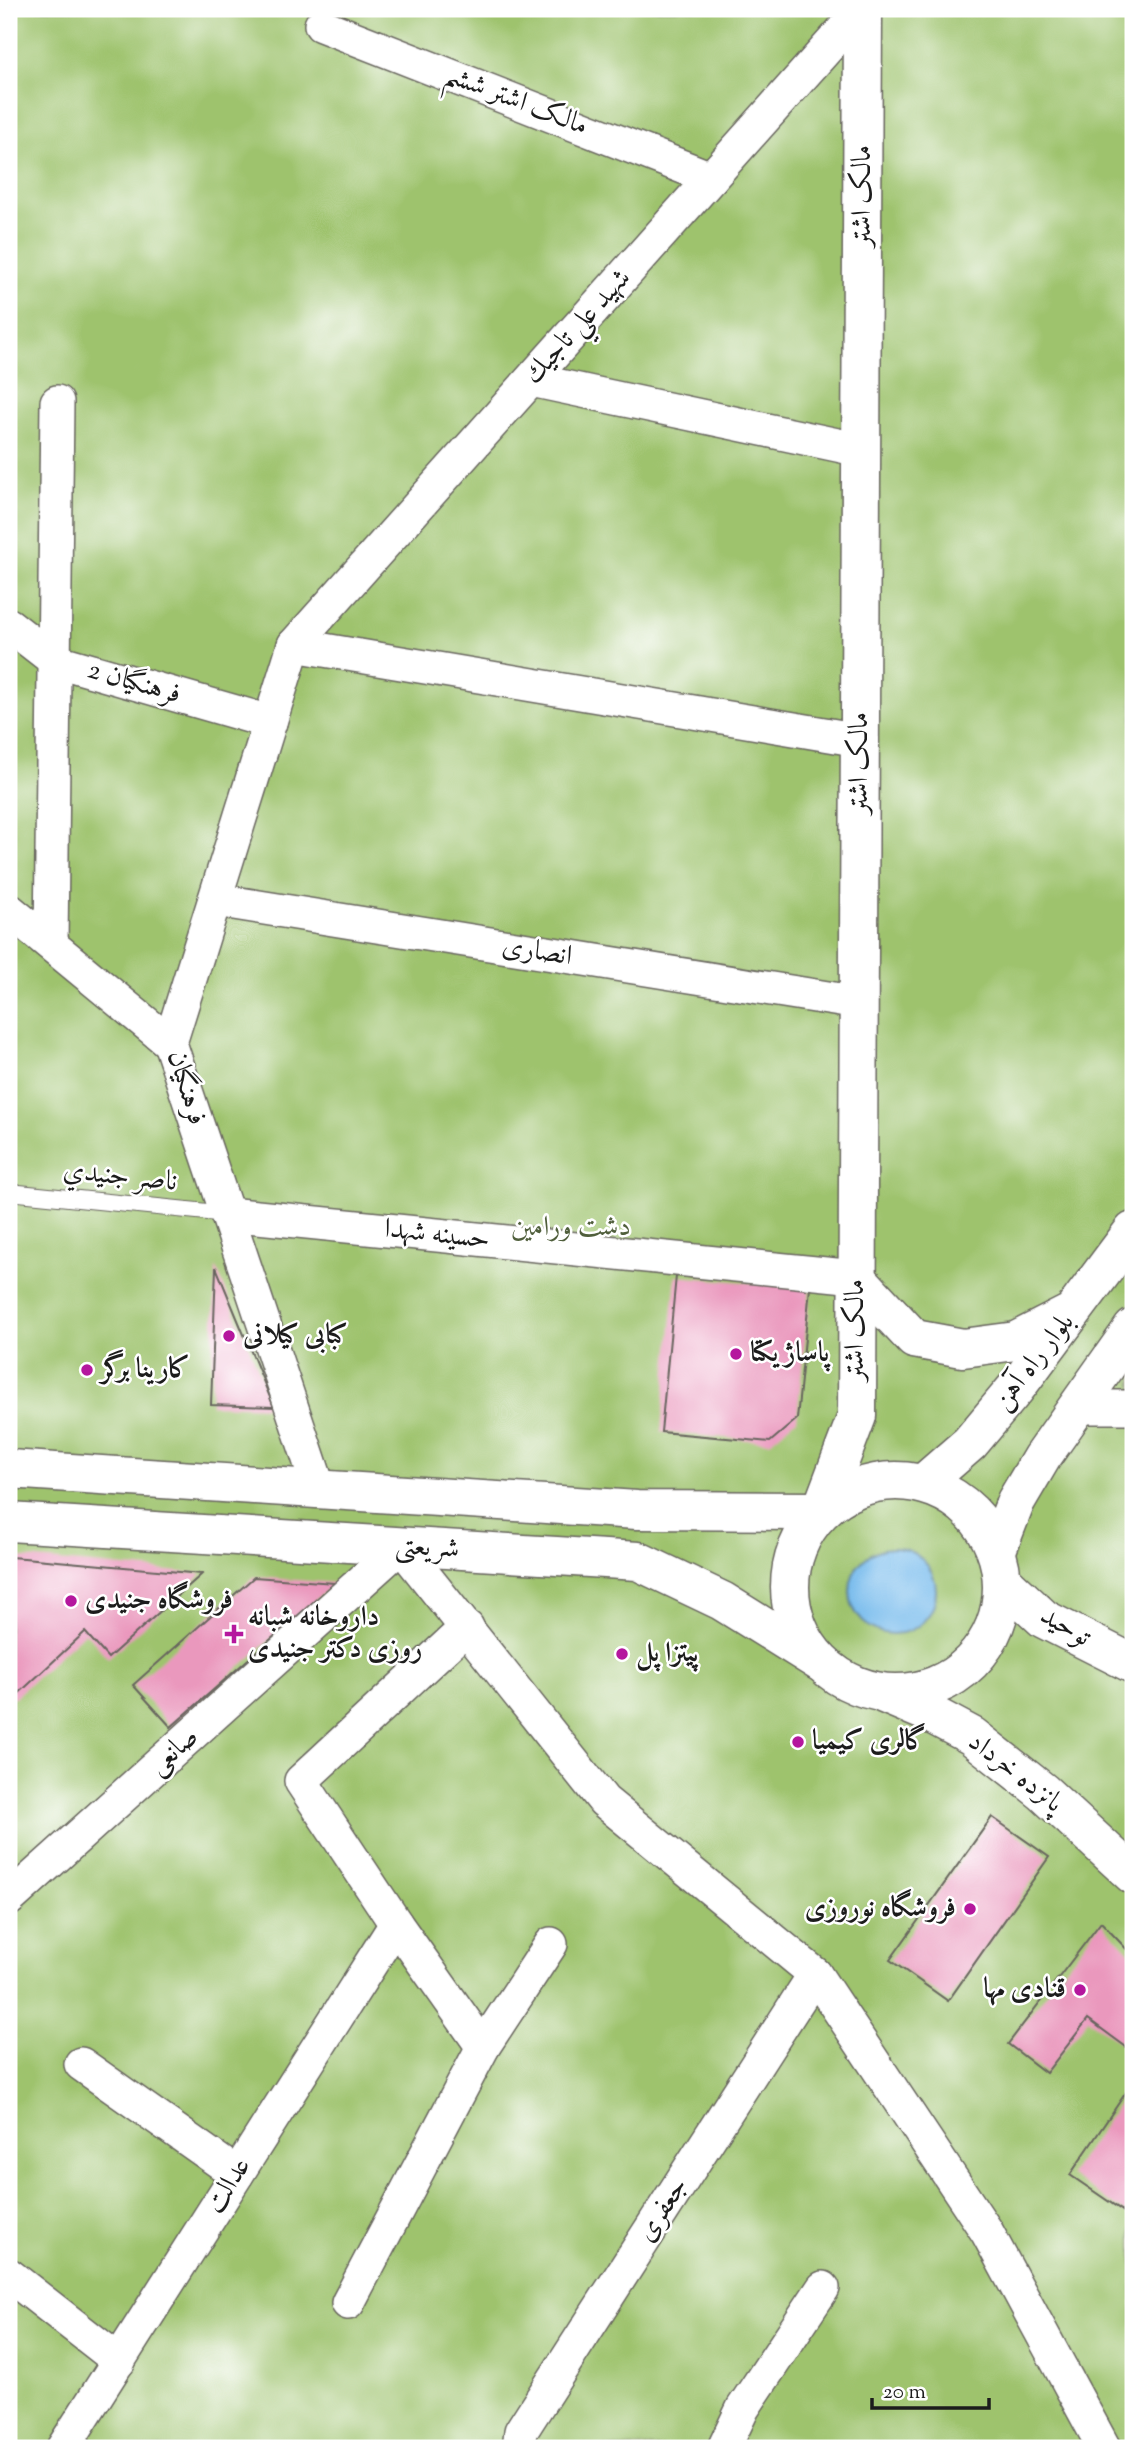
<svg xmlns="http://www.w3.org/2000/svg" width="1142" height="2457" font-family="'Sorts Mill Goudy',Amiri,serif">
  <rect width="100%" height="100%" fill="#fff"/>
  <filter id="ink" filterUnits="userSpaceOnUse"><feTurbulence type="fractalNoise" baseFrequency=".0143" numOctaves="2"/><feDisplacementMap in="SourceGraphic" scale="14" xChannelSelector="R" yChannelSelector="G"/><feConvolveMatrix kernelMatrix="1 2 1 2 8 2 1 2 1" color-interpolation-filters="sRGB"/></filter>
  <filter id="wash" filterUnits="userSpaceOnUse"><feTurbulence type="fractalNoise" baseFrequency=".00686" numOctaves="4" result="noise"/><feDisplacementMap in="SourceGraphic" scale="28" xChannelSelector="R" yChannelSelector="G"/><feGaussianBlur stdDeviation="1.57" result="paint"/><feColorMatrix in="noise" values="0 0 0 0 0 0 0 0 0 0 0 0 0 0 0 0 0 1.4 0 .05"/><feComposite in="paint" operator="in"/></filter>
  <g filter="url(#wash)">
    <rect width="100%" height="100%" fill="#f4edd9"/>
    <rect fill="#9ec36d" stroke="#5d7044" stroke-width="2" x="9" y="9" width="1124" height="2439"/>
    <circle fill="#75baec" stroke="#486b84" stroke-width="2" cx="893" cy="1591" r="43"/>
    <g id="blocks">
      <g fill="#ea98bd">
        <path d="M216,1267L274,1407L211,1405Z"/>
        <path d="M676,1276L810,1288L797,1419L770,1442L661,1432Z"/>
        <path d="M9,1557L24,1558L202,1574L108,1658L85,1632L15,1697H9Z"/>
        <path d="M254,1577L335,1583L171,1727L133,1685Z"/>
        <path d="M992,1817L1049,1857L948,2001L890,1960Z"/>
        <path d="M1101,1922L1133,1956V2052L1088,2019L1046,2073L1008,2044Z"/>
        <path d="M1133,2082V2218L1070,2175Z"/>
      </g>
    </g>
  </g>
  <g filter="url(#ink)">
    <use href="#blocks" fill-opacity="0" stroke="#68655e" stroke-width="2"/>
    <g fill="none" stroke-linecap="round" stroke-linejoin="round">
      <g stroke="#68655e" stroke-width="18">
        <path id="service" d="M9,1192L227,1214"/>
      </g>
      <g stroke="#68655e" stroke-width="36">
        <g id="minor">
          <path d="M321,25L711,178"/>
          <path d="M531,380L861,450"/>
          <path d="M9,625L54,660L270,722"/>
          <path d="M294,645L860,740"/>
          <path d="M215,900L859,1003"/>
          <path d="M9,910L170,1043"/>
          <path d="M51,944L57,402"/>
          <path d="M227,1214L856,1277"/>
          <path d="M1078,1407H1133"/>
          <path d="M319,1489L170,1043L294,645L862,9"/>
          <path d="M467,1627L301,1781L396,1924L483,2047"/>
          <path d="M9,1899L401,1546L604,1801L815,1974L987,2232L1104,2448"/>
          <path d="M81,2064L237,2174"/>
          <path d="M9,2275L119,2361"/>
          <path d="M348,2303L483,2047L551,1944"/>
          <path d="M63,2448L396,1924"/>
          <path d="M519,2448L521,2431L815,1974"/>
          <path d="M724,2448L743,2408L823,2288"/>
        </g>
      </g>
      <g stroke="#68655e" stroke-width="41">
        <path id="tertiary" d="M821,1511L857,1416L863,9"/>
      </g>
      <g stroke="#68655e" stroke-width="41">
        <g id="secondary">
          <path d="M856,1277L914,1339L963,1348L1016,1341L1067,1315"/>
          <path d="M924,1483L970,1443L1016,1388L1133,1231"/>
          <path d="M997,1550L1016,1501L1042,1457L1133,1328"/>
        </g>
      </g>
      <g stroke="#68655e" stroke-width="41">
        <g id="primary">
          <path d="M9,1469L637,1510L821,1511"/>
          <circle cx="896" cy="1587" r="106"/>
          <path d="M9,1522L638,1561L722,1601L820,1662"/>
          <path d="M1003,1581L1044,1619L1133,1664"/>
          <path d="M884,1694L929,1713L972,1736L1043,1792L1133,1875"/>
        </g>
      </g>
      <use href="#service" stroke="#fff" stroke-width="16"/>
      <use href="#minor" stroke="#fff" stroke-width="33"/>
      <use href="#tertiary" stroke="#fff" stroke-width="38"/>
      <use href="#secondary" stroke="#fff" stroke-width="38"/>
      <use href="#primary" stroke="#fff" stroke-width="38"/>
    </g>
  </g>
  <g fill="#b5179e" stroke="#fff" stroke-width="2.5">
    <circle cx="229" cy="1336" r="7"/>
    <circle cx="736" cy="1354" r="7"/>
    <circle cx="87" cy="1370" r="7"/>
    <circle cx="71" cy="1601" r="7"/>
    <path d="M230.5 1623.5h7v7h7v7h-7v7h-7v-7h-7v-7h7z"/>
    <circle cx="622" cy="1654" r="7"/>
    <circle cx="798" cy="1742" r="7"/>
    <circle cx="970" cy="1909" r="7"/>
    <circle cx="1080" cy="1990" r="7"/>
  </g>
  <g text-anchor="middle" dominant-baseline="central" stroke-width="5" stroke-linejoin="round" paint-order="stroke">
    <g font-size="28" fill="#1c1c1c" stroke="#fff">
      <text transform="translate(516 101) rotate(21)">مالک اشتر ششم</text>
      <text transform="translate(863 196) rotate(-90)">مالک اشتر</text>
      <text transform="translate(578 327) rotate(-48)">شهيد علي تاجيك</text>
      <text transform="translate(134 683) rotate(16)">فرهنگيان 2</text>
      <text transform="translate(860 763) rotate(-90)">مالک اشتر</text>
      <text transform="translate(537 952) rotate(9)">انصاری</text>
      <text transform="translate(186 1088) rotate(73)">فرهنگیان</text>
      <text transform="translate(120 1177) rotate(6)">ناصر جنيدي</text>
      <text transform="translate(437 1235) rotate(6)">حسینه شهدا</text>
      <text transform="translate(856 1330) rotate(-90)">مالک اشتر</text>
      <text transform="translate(1034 1362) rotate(-52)">بلوار راه آهن</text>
      <text transform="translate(427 1548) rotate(3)">شریعتی</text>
      <text transform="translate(1065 1627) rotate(30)">توحید</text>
      <text transform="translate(174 1752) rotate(-42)">صانعی</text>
      <text transform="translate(1015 1773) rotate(38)">پانزده خرداد</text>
      <text transform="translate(229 2186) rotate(-58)">عدالت</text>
      <text transform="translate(663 2210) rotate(-57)">جعفری</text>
    </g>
    <g font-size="28" fill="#505f3c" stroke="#fff">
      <text x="571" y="1228">دشت ورامین</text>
    </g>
    <g font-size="28" font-weight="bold" fill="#1c1c1c" stroke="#fff" text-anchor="start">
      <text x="243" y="1336">کبابی کیلانی</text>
      <text x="750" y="1354">پاساژ یکتا</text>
      <text x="101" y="1370">کارینا برگر</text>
      <text x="85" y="1601">فروشگاه جنیدی</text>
      <text x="248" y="1618">داروخانه شبانه<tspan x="248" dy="32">روزی دکتر جنیدی</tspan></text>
      <text x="636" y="1654">پیتزا پل</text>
      <text x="812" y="1742">گالری کیمیا</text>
      <text x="956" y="1909" text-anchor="end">فروشگاه نوروزی</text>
      <text x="1066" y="1990" text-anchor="end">قنادی مها</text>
    </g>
  </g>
  <rect width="1142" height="2457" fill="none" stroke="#fff" stroke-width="35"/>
  <path d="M872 2398v10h117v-10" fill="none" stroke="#1c1c1c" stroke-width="3.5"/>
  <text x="883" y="2398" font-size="21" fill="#1c1c1c" stroke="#ffffff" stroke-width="5" paint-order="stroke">20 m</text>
</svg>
